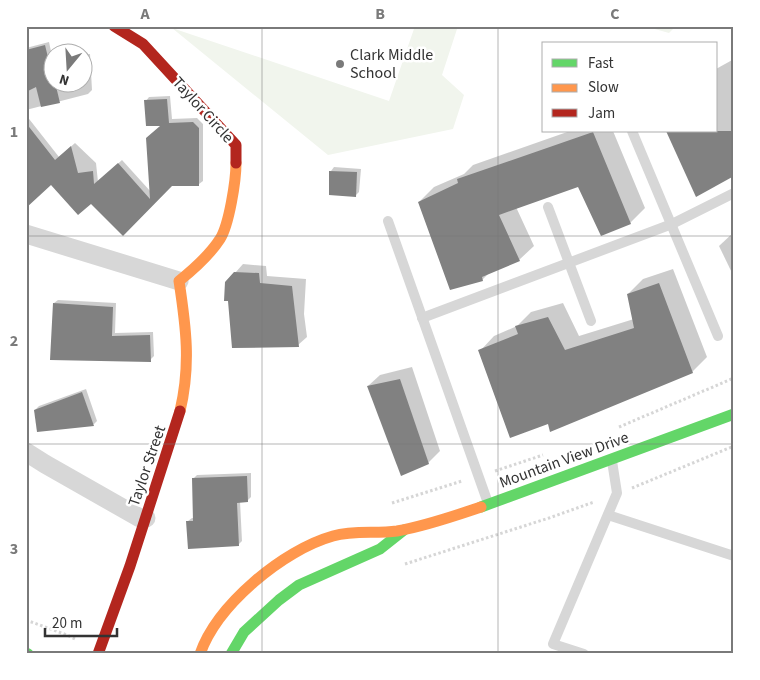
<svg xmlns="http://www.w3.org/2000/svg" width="760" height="680" font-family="'Source Sans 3',sans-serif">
  <rect width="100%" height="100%" fill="#fff"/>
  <g fill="#f1f5ed">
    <path d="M415,26H458L442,75L464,95L453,129L328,155L172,28L389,101Z"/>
    <path d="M644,26H676L669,33Z"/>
  </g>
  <g fill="#0003">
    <path d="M49,42L52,56V82H82V55L90,54L92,90L88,94L26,110V48Z"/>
    <path d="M734,59V175L716,131V69Z"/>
    <path d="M170,96L172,119L197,118L203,124V181L199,184L171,185L123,234L91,202L51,184L26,196V115L59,157L75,143L96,163L98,182L122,160L151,192L163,124L146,101L149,97Z"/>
    <path d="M570,131H613L645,208L630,223L579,186L516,207L534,246L519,260L489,273L482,280L419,202L434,187L464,174L473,165Z"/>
    <path d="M334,167L361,169L359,192L355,196L331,171Z"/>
    <path d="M734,232V277L719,246Z"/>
    <path d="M243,264L266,266L267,276L306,279L304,314L307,337L298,345L235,273Z"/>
    <path d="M673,269L707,357L692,372L549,423L480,351L494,336L517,326L531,312L563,303L579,336L634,319L628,294L643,279Z"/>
    <path d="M58,300L116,303L115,333L153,332L154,356L150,360L54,303Z"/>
    <path d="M412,367L440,451L428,463L368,386L380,375Z"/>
    <path d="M86,389L97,421L94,424L38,431L35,410L39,406Z"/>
    <path d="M251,473V497L247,501H240L242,541L238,545L188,521L192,518H194L193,479L197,475Z"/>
  </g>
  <g fill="#818181">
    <path d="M45,45L52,74V82H55L60,103L41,107L36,87L26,92V50Z"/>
    <path d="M167,99L169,123L193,122L199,128V186H172L123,236L91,204L78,215L51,185L26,208V123L55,160L71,146L78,173L93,171L94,184L118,163L150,199L146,138L160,126H146L144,100Z"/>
    <path d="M666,131H734V176L696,197Z"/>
    <path d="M593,132L631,224L601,236L578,187L499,215L520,261L482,277L483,281L450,290L418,202L458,183L457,179Z"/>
    <path d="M329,171L357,172L356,197L329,195Z"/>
    <path d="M234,272L259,273L260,283L292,286L299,347L232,348L228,301H224L225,282Z"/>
    <path d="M659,283L693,373L550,432L548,424L510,438L478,350L518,334L515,326L548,317L565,350L634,328L627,294Z"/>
    <path d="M53,303L113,307L112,336L150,335L151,362L50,360Z"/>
    <path d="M400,379L429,464L401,476L367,386Z"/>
    <path d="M82,392L94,426L37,432L34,410Z"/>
    <path d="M247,476L248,502L237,503L239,546L188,549L186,521H193L192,478Z"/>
  </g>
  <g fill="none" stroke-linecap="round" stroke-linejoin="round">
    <g stroke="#d6d6d6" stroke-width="3" stroke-dasharray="2.5 2.5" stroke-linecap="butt">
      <path d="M619,427L734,378"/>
      <path d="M495,471L543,455"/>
      <path d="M632,488L734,446"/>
      <path d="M392,503L462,481"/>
      <path d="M405,564L549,518L594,502"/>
      <path d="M26,620L67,635L77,640"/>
    </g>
    <g stroke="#d7d7d7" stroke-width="10">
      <path d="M632,131L718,336"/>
      <path d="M548,207L591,321"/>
      <path d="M388,221L488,503"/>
      <path d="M422,318L672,224L734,193"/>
      <path d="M608,515L734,556"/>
      <path d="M584,654L553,644L617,493L612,461"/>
    </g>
    <g stroke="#d7d7d7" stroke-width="19">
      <path d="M26,234L179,281"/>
      <path d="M26,452L45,464L140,518H146"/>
    </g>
    <g stroke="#63d668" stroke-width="11">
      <path d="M481,507L734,414"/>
      <path d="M26,653L28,654"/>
      <path d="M231,654L244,632L279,600L299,585L380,549L404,530"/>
    </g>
    <g stroke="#ff974d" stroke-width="11">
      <path d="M180,411C191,365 186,327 179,281C194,269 209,256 220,239C229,225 236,181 236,163"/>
      <path d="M200,654C217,605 283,550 333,536C354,530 376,534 397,531C426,526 454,516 481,507"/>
    </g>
    <g stroke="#b3261e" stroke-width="11">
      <path d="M114,26L143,44L236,145V163"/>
      <path d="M98,654L130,566L180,411"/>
    </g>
  </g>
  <path fill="none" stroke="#7a7a7a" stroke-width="1" stroke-opacity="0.55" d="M262,26V654M498,26V654M26,236H734M26,444H734"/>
  <circle fill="#7a7a7a" stroke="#fff" stroke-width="2" cx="340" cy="64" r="5"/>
  <g text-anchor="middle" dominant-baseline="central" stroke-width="5" stroke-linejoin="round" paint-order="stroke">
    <g font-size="16" fill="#333" stroke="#fff" text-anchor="start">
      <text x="350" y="55">Clark Middle<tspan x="350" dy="18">School</tspan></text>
    </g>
    <g font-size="16" fill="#333" stroke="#fff">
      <text transform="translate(203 110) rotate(48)">Taylor Circle</text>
      <text transform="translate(564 460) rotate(-20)">Mountain View Drive</text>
      <text transform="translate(147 466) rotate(-71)">Taylor Street</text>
    </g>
  </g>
  <rect width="760" height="680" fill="none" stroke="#ffffff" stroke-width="55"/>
  <rect x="542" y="42" width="175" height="90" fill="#ffffff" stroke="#adadad"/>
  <rect x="552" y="59" width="25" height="8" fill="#63d668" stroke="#adadad"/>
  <text x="588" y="68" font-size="15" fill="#333333">Fast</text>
  <rect x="552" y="84" width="25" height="8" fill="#ff974d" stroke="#adadad"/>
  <text x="588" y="92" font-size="15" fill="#333333">Slow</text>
  <rect x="552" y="109" width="25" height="8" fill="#b3261e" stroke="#adadad"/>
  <text x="588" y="118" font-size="15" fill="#333333">Jam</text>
  <g transform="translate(68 68) rotate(198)"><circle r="24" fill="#ffffff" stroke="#adadad"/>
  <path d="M0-4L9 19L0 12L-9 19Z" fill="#7a7a7a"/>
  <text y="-8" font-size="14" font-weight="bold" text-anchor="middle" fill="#333333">N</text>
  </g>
  <path d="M45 628v8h72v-8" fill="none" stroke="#333333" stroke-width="2.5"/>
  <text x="52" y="628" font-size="15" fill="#333333" stroke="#ffffff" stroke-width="4" paint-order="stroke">20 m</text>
  <rect x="28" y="28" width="704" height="624" fill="none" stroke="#7a7a7a" stroke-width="2"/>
  <g font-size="16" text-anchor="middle" font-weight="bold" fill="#7a7a7a">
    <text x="145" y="19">A</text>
    <text x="380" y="19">B</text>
    <text x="615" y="19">C</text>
    <text x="14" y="137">1</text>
    <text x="14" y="346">2</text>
    <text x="14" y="554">3</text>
  </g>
</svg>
